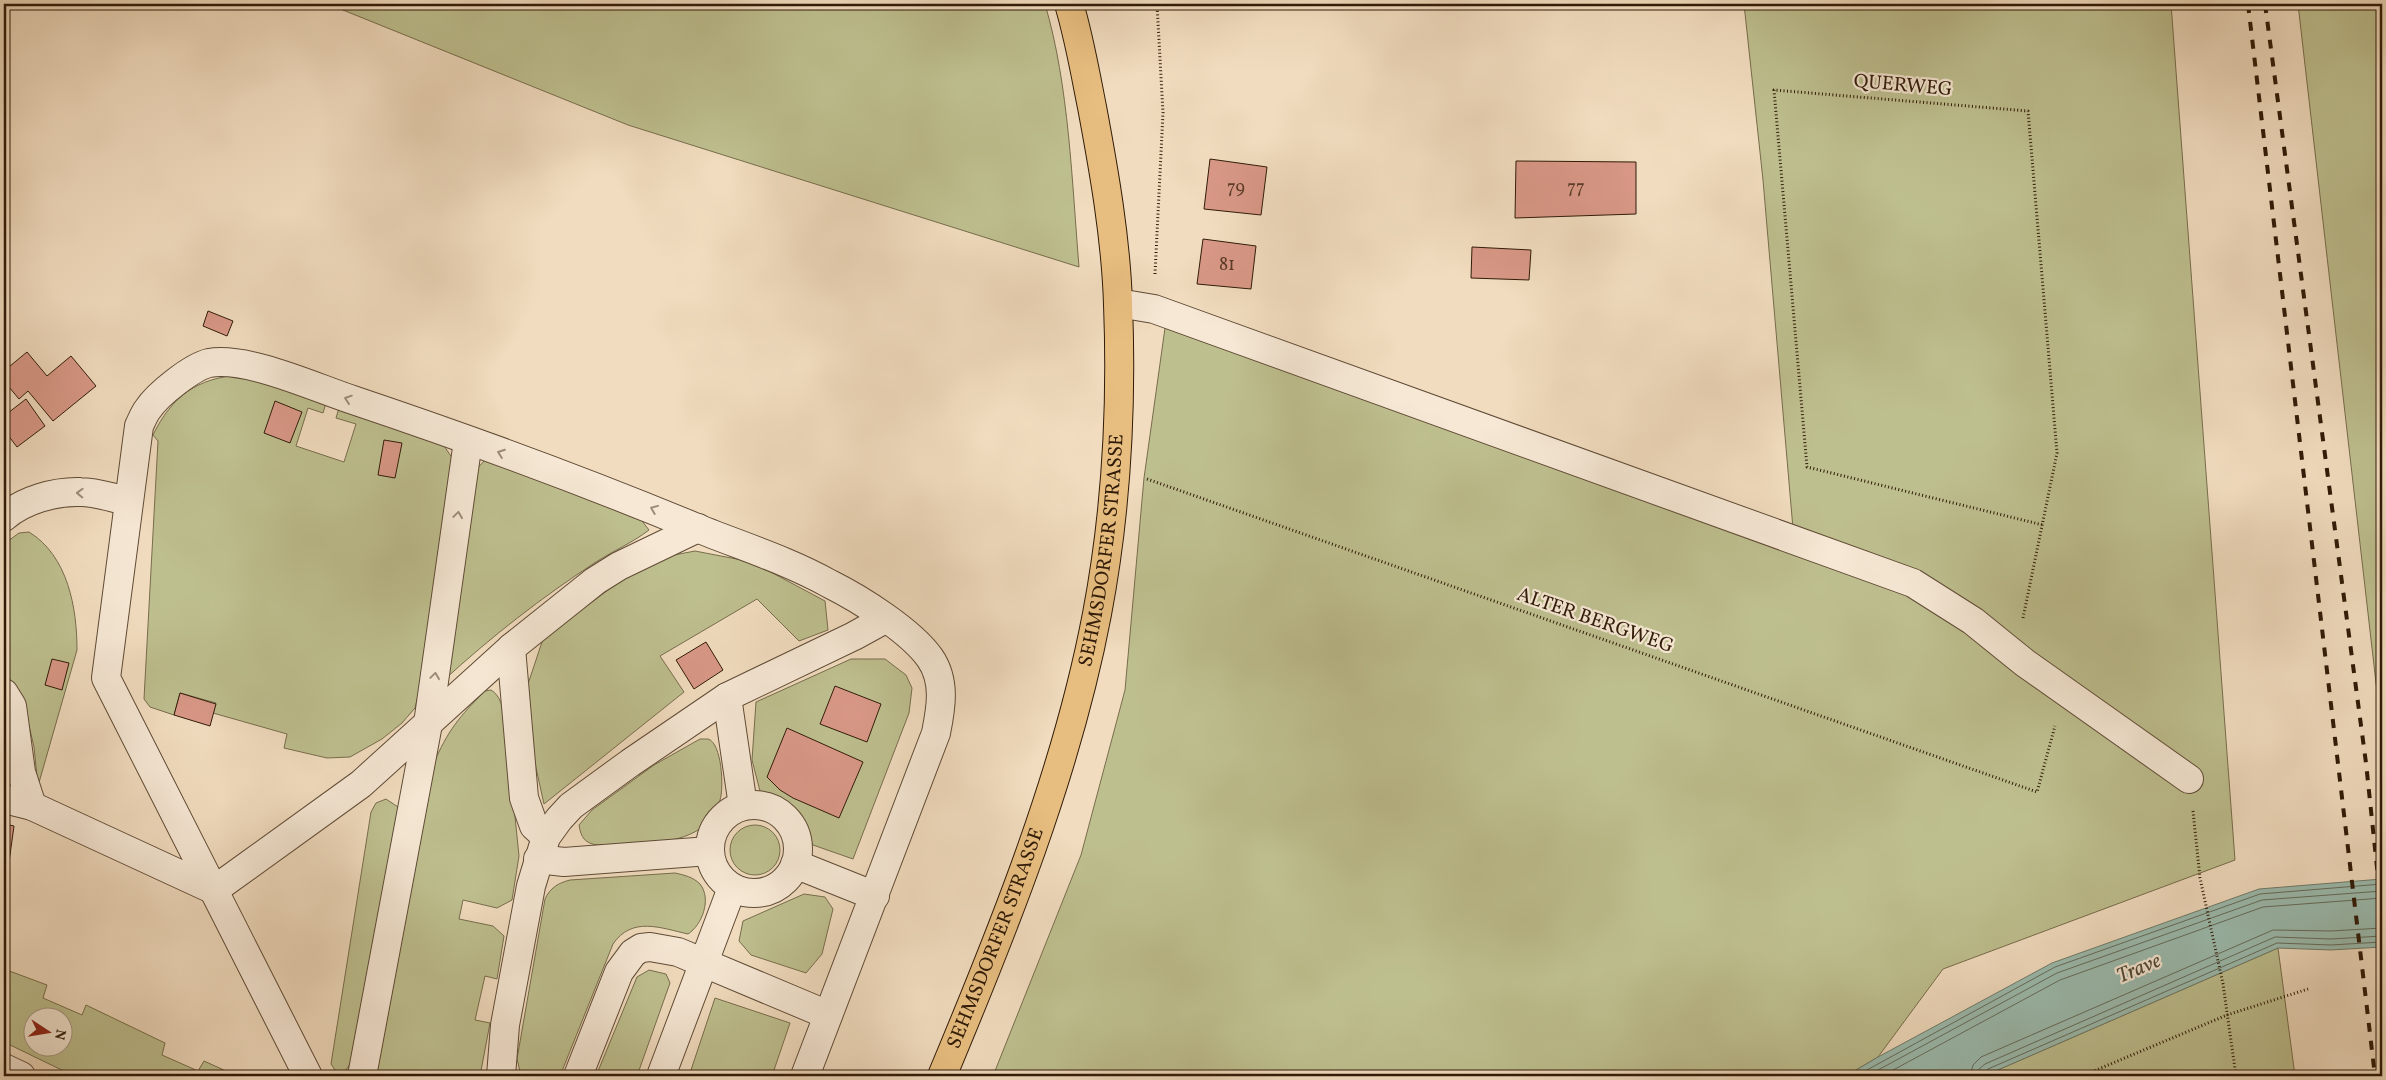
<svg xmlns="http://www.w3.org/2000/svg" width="2386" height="1080" font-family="Vollkorn,serif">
  <rect width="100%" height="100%" fill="#f1dcbf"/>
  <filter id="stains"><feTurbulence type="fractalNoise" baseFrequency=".004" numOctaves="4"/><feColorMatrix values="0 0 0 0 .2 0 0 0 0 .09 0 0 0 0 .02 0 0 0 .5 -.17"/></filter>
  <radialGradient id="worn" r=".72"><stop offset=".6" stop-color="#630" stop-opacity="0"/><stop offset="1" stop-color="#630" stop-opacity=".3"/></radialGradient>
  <g fill="#bebf8f" stroke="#776d4c" fill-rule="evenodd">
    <path d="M328,4H1045C1069,85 1072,183 1079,267L628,125Z"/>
    <path d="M1744,4H2171L2235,860L1943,969L1878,1057L1846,1076H993L1081,855L1125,690L1144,478L1165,328L1795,552L1763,180Z"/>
    <path d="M2298,4H2382V735Z"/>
    <path d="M240,375L326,403L323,413L308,408L296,446L344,462L356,424L336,418L339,408L440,440L457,465L425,666L415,708L402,723L382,739L350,757L327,758L284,748L287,734L213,713L216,703L180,693L174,715L150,707L144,699L158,441L153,435C172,396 197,378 240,375Z"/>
    <path d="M486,459L639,517L649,530C632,543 613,551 596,562C542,597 491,637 444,680L471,475Z"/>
    <path d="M29,532C68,556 77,608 77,650L38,786L34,747L26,713L4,679V544L19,533Z"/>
    <path d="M695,551L752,562L825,601L828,630L799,641L757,599L660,656L684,692L544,804L532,750L527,687L543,639L648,560Z"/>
    <path d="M851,659H885L906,675L912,688L909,713L853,859L813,845L788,806L760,791L752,760L756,702Z"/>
    <path d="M491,690C501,696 502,707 505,718L519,856L512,900L497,908L463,900L459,919L493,926L504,936L497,979L485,976L475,1020L490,1023L480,1076H376L433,765C448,730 459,717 485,691Z"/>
    <path d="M700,739C703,739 706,739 708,739C722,743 724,788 720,800C717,809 710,822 701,828C675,847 629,843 597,845C585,843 581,838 579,825L592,810L654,765Z"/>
    <path d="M386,799L398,807L400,814L353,1060L346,1070L337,1073L331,1064L371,812L376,803Z"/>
    <circle cx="755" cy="850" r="25"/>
    <path d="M675,873C684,875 693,877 700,884C712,899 702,925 688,934C661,928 632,916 613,944L560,1076H521L517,1059L545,899C550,888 558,883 570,880Z"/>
    <path d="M804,894L825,897L833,909L822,954L806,973L751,955L739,941L743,921Z"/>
    <path d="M2278,948L2295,1076H1984Z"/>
    <path d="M4,969L47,985L43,998L82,1015L86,1005L165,1043L162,1055L198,1071L204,1061L237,1076H74L4,1042ZM32,1018H62V1048H32Z"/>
    <path d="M649,970L666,974L670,983L637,1076H596L637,977Z"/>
    <path d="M715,998L790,1023L772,1076H689Z"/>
  </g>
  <path fill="#9bbcaf" stroke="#707c6c" d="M2382,879V947L2331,950L2278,948L1984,1076H1846L1878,1057L2052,963L2259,889Z"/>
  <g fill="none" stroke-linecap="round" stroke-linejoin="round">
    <g stroke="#666c5c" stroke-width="1">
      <path d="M1856,1076L2055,967L2260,894L2382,884"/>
      <path d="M1867,1076L2057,973L2262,900L2382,891"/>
      <path d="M1882,1076L2060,980L2263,907L2382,898"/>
      <path d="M1970,1076L1973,1065L1981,1057L2273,930L2331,931L2382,928"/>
      <path d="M1978,1076L1979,1069L1985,1064L2275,937L2331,939L2382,936"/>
      <path d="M1984,1076L1988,1069L2277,943L2331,945L2382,942"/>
    </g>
  </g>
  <g fill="#d99887" stroke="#301b08">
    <path d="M1210,159L1267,167L1261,215L1204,209Z"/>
    <path d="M1516,161L1636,162V214L1515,218Z"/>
    <path d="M1203,239L1256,246L1251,289L1197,284Z"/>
    <path d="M1472,247L1531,250L1529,280L1471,278Z"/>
    <path d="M208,311L233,321L227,336L203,326Z"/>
    <path d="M27,352L47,376L71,356L96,386L53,421L28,391L19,399L4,381V371Z"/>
    <path d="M26,399L45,426L17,447L4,430V416Z"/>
    <path d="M275,401L302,412L290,443L264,433Z"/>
    <path d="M384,440L402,443L395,478L378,475Z"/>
    <path d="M706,642L723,670L694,689L676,660Z"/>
    <path d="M52,659L69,663L62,690L45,685Z"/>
    <path d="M835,686L881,704L867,742L820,724Z"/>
    <path d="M180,693L216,704L210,726L174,715Z"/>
    <path d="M787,728L863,762L839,818L793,798L780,790L767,777Z"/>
    <path d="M4,824L14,826L9,862H4Z"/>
  </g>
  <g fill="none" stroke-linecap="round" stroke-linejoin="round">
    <g stroke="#604b36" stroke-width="30">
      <g id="minor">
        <path d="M1118,303L1154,309L1913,583L1973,621L2025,663L2189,779"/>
        <path d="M4,517C24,500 55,491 81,492C96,492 113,498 128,501"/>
        <path d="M511,648L524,798L534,826L546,837"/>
        <path d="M4,693L12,706L21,772L32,806"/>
        <path d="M727,697L743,806"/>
        <path d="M4,799L32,806L214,890L361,784L511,648L595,581L619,566L698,528"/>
        <circle cx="754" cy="849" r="44"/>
        <path d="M538,859L564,862L709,851"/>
        <path d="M795,864L875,896"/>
        <path d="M4,1068L21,1076"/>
        <path d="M308,1076L106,678L139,426C142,420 144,414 148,409C158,394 192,367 209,363C247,356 316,388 353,400C469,439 584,481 697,528C741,546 787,560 830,584C860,599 911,631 930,658C946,681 941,708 936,733L805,1076"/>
        <path d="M362,1076L428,724L468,441"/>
        <path d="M501,1076L505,1025L531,886L546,837L559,819L571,806L630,763L727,697L854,636L885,619"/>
        <path d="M578,1076L619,972L633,953L641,948L650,947L678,952L828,1015"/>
        <path d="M661,1076L732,888"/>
      </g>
    </g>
    <g stroke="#301b08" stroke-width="30">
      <g id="major">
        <path id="s1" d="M942,1076C1004,928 1067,772 1097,614C1116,514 1122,406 1118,304C1116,239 1104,171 1092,107C1085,72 1079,37 1069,4"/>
      </g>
    </g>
    <g stroke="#301b08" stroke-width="3" stroke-dasharray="1 2.5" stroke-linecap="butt">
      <path d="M1155,274L1163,113L1157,4"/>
      <path d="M1147,479L2037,792L2055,726"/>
      <path d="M2023,618L2057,453L2028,111L1774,90L1807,467L2043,525"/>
      <path d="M2193,811L2200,878L2223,984L2236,1076"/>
      <path d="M2082,1076L2227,1015L2308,989"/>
    </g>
    <use href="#minor" stroke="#f6e8d5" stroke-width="28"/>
    <use href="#major" stroke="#e8be80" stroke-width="28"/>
    <g stroke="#301b08" stroke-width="4" stroke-dasharray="9 9" stroke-linecap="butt">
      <path d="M2248,4L2375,1076"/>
      <path d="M2265,4L2366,763L2382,915"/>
    </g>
  </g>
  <defs><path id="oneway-chevron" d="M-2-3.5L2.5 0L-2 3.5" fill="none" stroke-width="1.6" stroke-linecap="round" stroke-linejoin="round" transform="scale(1.25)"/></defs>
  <g stroke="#9d8c79">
    <use href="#oneway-chevron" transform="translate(348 399) rotate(-161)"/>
    <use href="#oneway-chevron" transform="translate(501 453) rotate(-160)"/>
    <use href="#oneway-chevron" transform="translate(80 493) rotate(-178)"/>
    <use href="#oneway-chevron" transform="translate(654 509) rotate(-158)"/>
    <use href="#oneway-chevron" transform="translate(458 515) rotate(-82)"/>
    <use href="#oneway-chevron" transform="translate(435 676) rotate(-82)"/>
  </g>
  <g text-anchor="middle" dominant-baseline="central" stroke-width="4.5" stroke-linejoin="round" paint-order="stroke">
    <g font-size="18" fill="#5a3a28">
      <text x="1236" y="188">79</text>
      <text x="1576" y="188">77</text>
      <text x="1227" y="265">81</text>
    </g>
    <g font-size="20" fill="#301b08" stroke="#f6e8d5">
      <text transform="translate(1903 86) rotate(5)">QUERWEG</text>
      <text stroke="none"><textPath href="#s1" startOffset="552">SEHMSDORFER STRASSE</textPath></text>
      <text transform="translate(1595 621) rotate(19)">ALTER BERGWEG</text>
      <text stroke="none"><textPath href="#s1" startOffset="148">SEHMSDORFER STRASSE</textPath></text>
    </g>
    <g font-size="21" font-style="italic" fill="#504b3a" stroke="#f6e8d5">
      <text transform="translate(2139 969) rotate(-23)">Trave</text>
    </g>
  </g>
  <rect width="2386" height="1080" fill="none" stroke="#f1dcbf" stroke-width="20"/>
  <rect x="5" y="5" width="2376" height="1070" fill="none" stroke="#301b08" stroke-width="2.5"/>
  <rect x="10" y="10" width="2366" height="1060" fill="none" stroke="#301b08"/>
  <g transform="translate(48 1032) rotate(102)"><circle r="24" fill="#f6e8d5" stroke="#a79683"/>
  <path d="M0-4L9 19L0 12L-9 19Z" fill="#8f2418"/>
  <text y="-8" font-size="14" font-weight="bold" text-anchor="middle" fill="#301b08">N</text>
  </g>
  <rect width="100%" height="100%" filter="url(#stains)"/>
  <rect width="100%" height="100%" fill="url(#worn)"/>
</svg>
